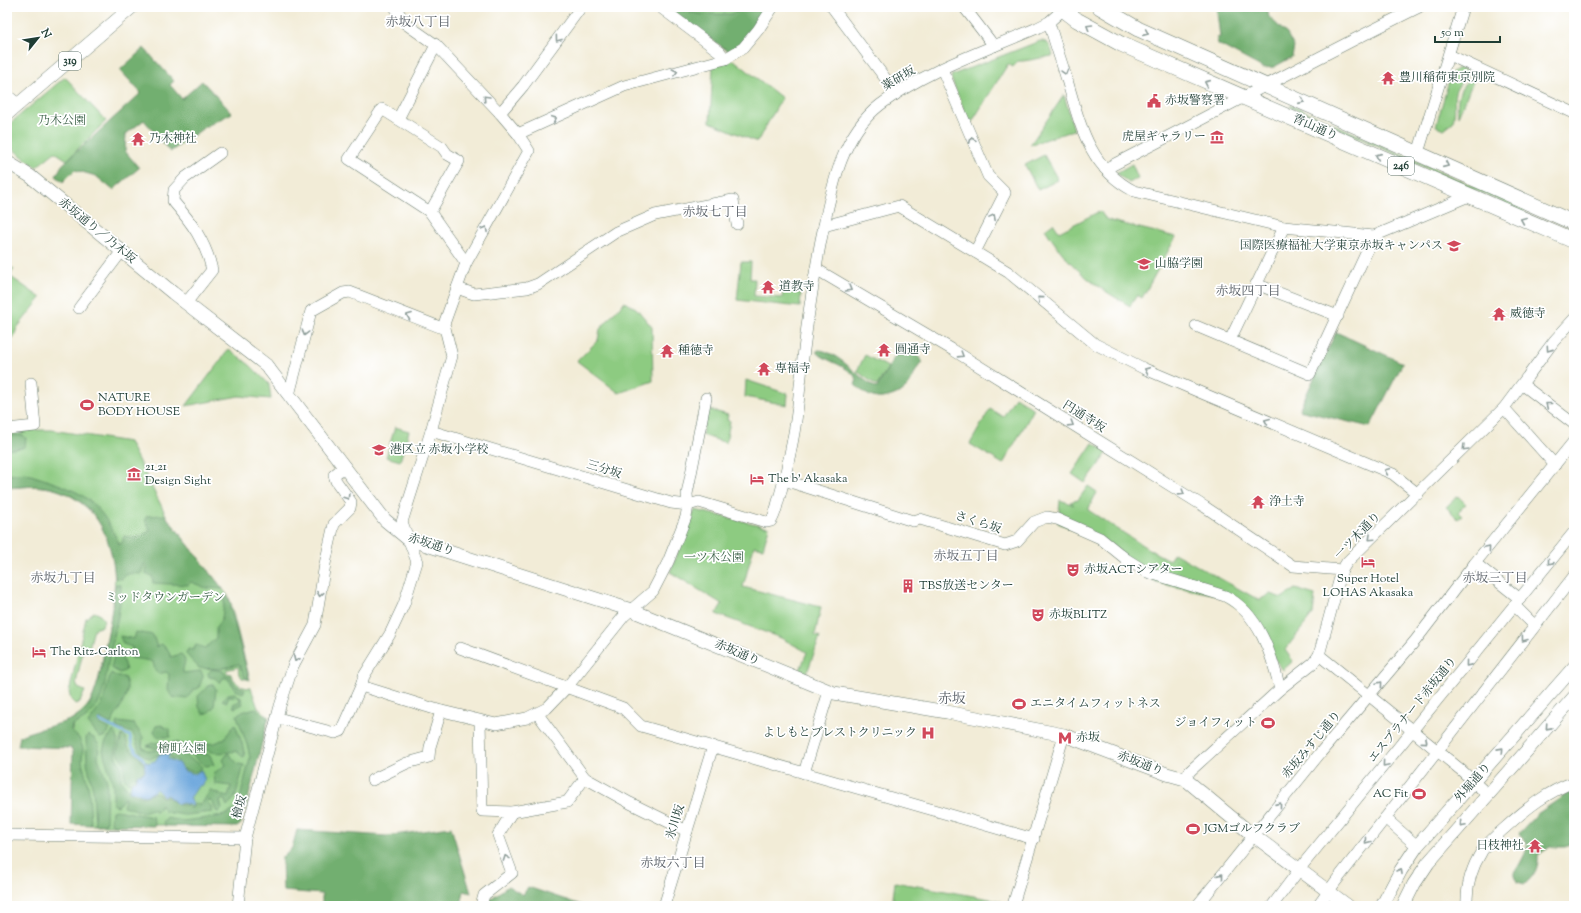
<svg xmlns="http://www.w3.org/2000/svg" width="1581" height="913" font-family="'Sorts Mill Goudy','Noto Serif JP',serif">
  <rect width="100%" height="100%" fill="#fff"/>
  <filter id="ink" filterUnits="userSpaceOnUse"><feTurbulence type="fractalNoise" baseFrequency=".025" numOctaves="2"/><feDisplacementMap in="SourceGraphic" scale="8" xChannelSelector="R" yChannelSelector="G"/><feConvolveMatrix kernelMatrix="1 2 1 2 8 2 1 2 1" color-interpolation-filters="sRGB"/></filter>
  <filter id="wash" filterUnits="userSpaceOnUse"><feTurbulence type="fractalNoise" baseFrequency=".012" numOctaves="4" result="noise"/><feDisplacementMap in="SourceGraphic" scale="16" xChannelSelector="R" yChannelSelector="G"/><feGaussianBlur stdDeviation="0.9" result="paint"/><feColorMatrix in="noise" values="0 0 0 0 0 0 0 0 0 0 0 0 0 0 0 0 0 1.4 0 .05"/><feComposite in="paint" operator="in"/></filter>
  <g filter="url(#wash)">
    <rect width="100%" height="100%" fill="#f2ecd7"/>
    <g fill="#8dcb81" stroke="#56845a">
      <path d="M672,7H753L749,12L694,20Z"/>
      <path d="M1040,41C1050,41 1051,48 1053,56C1044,57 1025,62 1017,61L1013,67L1008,64L970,125L951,78L952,75Z"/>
      <path d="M734,60L782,98L757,142L710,122L713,66Z"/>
      <path d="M1458,68L1470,73C1445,98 1459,95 1453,122L1444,129L1436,126L1451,73Z"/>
      <path d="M1473,76L1475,77L1458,116C1456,97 1459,88 1473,76Z"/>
      <path d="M65,77L106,121L67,160L55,152L36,167L14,150L7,147V126Z"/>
      <path d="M1064,95L1074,130L1030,145Z"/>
      <path d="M1291,105L1525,209L1524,212L1290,107Z"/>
      <path d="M1044,155L1058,180L1038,190L1025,165Z"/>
      <path d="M1132,164L1138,178L1129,183L1116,173Z"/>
      <path d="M1100,211L1105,218L1111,221L1176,237L1142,298L1137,295L1130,306C1090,283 1070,268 1045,229L1053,223L1059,232Z"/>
      <path d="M741,262H751L750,279H755L754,296L782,298L783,291L801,293L800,307L737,300Z"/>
      <path d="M10,267L14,269L10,275L11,277L41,298L17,328L14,337L7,344V268Z"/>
      <path d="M624,302L636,308L652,327L653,381L619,393L577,361L598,340L600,329Z"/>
      <path d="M229,349L251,366L269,384L271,399L239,396L186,406Z"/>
      <path d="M865,355L888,367L877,386L857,371Z"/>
      <path d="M746,380L788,394L787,405L745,397Z"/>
      <path d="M1015,397L1034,409L1003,464L970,444L990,409L1003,417Z"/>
      <path d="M707,409L728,415L727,420L730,421L726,443L702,435Z"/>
      <path d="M395,427L409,431L400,461L386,457Z"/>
      <path d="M29,430H52L129,442L168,519L229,597L250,680L242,678L238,670L239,669L238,667L226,670L228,674L230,673C236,683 239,688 251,688L258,708L269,717L238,825H90L87,786L72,732L73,718C100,702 99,674 105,646C115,602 125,549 91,512C81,501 65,491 50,488C36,485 21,487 7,488V433Z"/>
      <path d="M1093,443L1108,452L1085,483L1072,474Z"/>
      <path d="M1088,486L1097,492L1088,510L1150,550L1169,560L1174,553L1259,600L1270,594L1282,598L1295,589L1315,595L1313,614L1285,650L1293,661L1283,670L1266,648L1244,612L1218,595L1161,584L1149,578L1101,541L1058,523L1060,500L1074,505L1070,502L1078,500Z"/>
      <path d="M1458,496L1466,504L1458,512L1462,516L1458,519L1446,507Z"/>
      <path d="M695,510L769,527L763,548L754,546L743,587L821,607L815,635L820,637L805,678L798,675L807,652L781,638L716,614L722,604L670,572Z"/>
      <path d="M94,612L99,614L104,620L102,626L94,629L89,648L84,647L76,683L78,688L85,691L80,702L75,704L71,700L69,692L86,618Z"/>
      <path d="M895,882L1001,901L996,906H892Z"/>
    </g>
    <g fill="#72af6f" stroke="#487652">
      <path d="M665,7H677L686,12L700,14H731L745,7H769L743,43L728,51Z"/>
      <path d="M1215,7H1267L1269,17L1287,34L1294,47L1292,57L1274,67L1263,68L1218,44L1217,38L1220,37L1217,12Z"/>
      <path d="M144,48L174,81L170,85L182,99L202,81L232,113L205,127L170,152L144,120L126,134L125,151L139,168L113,190L96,176L75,170L63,182L56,176L62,165L141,93L120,70Z"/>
      <path d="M1336,332L1403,363L1370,427L1299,410Z"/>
      <path d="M900,347C908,347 919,355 922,362C914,371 914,378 908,386C902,394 882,401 873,397C866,395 860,389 855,385L857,379C848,365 827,362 816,352L818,350C837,350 860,380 877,388Z"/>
      <path d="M23,435L26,438L25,446L22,448L7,450V436Z"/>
      <path d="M25,473C75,490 96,492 119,544L122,543L124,536L136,538L150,531L145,519L147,516L165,515L223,589L206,588L191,582L188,585L153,583L152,576L146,574L147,565L144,564L141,574C133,573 128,572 122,579L115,578C112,537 95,498 50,488C36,485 21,487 7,488V475Z"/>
      <path d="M117,584L121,585C121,610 114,635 109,659C106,675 105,694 96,707C91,715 81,722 72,725L71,731L79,738L83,748L82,761L89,791L91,825L71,824L73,751L71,748L18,746L20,736C36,728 74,723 85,711C101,694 112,610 115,585Z"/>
      <path d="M225,596L228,597L232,606L230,608L249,678H245L239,664L220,669L199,668L186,654L188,649L193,650L196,645L205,648L216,638V628L222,618Z"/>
      <path d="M136,632L153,635L157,647L161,644L167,648L171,657L181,654C189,660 182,665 183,673L201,671L203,676L199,688L193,690L187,699L172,697L168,690L169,674L166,672L158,674L155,670L153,662C149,660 137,659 131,658L132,647L123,644L120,636L134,639Z"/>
      <path d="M117,643L126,670L120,673L111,668Z"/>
      <path d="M212,669L223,671L226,676L229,675L236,686L245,690L243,693L236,690L227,678H223L220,683L215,678L209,677L208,673Z"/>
      <path d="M111,673L118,677H124C134,692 117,711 111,724L102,719L99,720L100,724L110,729L106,736L100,738L88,723L102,704Z"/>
      <path d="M211,684H213L216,689L214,707L208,713L203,714L199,707L198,696Z"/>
      <path d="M235,693L241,698L243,704L234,708L233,704L240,701L239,697L229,696L227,702L222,700L228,694Z"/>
      <path d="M255,708L268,718L245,812L239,802L250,758L248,748L237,716L239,713Z"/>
      <path d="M118,722L134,724L143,737L142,747L149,751C171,748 174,745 192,760C196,763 199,762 202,768L195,772L183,769L176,759H171L170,753C163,751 157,755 151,759C133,752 140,743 132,733L116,727Z"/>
      <path d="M235,724L242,743L245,756L243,757L236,751C226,753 209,755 202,747L203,744L215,743L224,739Z"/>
      <path d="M161,725L170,730V737H157L154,731L156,726Z"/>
      <path d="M113,731C122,737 115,747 115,756L121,765V780L123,783L132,794L144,797L156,792L162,797H168L178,805H187L190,808H192L195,803L201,805L211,789L213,792L220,793L219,795L228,797L231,786L215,784L214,773L226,765L223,760L228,753L238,764L244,765L235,798L227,806L224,799L220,801L222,809L219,812L216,811L213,803L209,800L207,802L211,806L212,812L185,815L165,812L161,805L157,812L152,809L143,812L123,806L125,800L124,798L118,806L113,804V784L103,751L105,743Z"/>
      <path d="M88,735L94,738L99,745L98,758L107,781L106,823L95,825L93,789L87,763L86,738Z"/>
      <path d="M122,735L126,737L128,747L139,757L144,764L145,771L136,776L135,781L129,783L124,778V763L117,752Z"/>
      <path d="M177,742L201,753L210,755L214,765L205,766L188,752L175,745L155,748L147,746L152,743Z"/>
      <path d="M1574,791V844L1565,847H1550L1538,855C1539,868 1534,876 1525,884L1517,882L1514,875C1517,867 1529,851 1527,843C1525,839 1521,837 1519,833L1537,814L1568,793Z"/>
      <path d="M236,809L243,816L241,824L237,827L165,826L163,823L167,818L183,821L216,817L225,815Z"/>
      <path d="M116,810L153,817L155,826L113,825L111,822L112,811Z"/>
      <path d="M451,827L471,893L464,891L461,906H322V894L283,891L282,857L292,848L297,830L387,836Z"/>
      <path d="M508,886L523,895L528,887L584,906H485L489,900Z"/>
    </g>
    <path fill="#6ba6dc" stroke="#457288" d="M166,754H169L168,759L178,763L184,771L195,774L201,770L205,780L201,786L199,785L190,798L193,804L191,807L189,804L187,805L184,803L177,804L167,795L163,796L156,789C144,801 142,792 129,792L132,782L135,781L138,774H142L145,771L144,760L148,763L155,761L159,755Z"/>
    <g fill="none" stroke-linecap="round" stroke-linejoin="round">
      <path stroke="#6ba6dc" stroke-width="2.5" d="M100,721L130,736L132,746L144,760"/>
    </g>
  </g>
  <g filter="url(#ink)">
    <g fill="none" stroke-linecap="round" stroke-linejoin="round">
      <g stroke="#697a6d" stroke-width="12">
        <g id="minor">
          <path d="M660,7L720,52L725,59"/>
          <path d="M832,7L891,86L895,95"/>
          <path d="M964,7L994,46"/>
          <path d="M1049,22C1054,41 1061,60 1067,80C1080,124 1089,168 1134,191L1284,227L1374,236L1469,196"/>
          <path d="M1449,55L1574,113"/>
          <path d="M942,69L988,176L1005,193L975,252"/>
          <path d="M7,95L19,105"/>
          <path d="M500,113L523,86L581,7"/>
          <path d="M398,119L436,45"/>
          <path d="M518,134L624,86L725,59L743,48L758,30L773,7"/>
          <path d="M1418,153L1463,7"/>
          <path d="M1105,169C1210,116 1313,59 1419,7"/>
          <path d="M430,212L459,161L447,154L442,147L382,109L349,159L430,212L466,263"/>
          <path d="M824,226L899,206L1008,272L1095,344L1145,369L1393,474L1418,494"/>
          <path d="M816,269L953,350L1205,507L1293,566L1342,570"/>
          <path d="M1256,284L1338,316"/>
          <path d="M457,288L474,294L527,288L538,284L616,232L655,215L733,200L737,224"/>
          <path d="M186,303L212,270C206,242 191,222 173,201L174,190L185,178L220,153"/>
          <path d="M79,308L122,251"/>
          <path d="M1196,326L1310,374L1374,236"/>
          <path d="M1230,340L1284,227"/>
          <path d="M1523,385L1574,424"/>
          <path d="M289,395L311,311L343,293L350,292L445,329"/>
          <path d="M1504,408L1555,465"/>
          <path d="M7,429L35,426L31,383"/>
          <path d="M431,431L671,503L688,505L699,502L766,522L771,521C776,514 777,503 780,495C789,462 796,429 799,395C804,343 811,292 821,240C831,193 839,137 880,105C926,70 984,51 1037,28L1049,22L1066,7"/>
          <path d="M784,480L913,521L920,519L1005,545L1017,541L1034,522L1047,517L1057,519L1100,538L1126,559L1147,572L1225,596C1259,613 1272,655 1280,689"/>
          <path d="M1475,563L1520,599"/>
          <path d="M1515,606L1534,625"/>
          <path d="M460,648L623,708L641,726L1034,839"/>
          <path d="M1319,655L1461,770L1488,795"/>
          <path d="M361,686L438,710L496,724L527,718L547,708L567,687L624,616L653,591L668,562L686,517L688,505L687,494L706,398"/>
          <path d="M537,713L585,778L630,803L687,831"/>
          <path d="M278,718L335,733L341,731L361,686L364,676L390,634L404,604L417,562L402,522L431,431L452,356L444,324L466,263L529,151L518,134L500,113L436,45L406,24L395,7"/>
          <path d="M480,721L482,811L512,812L567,802L585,778"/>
          <path d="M804,773L829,691"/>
          <path d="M1185,779L1190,771L1280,689L1313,663L1319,655L1342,570L1347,562L1504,408L1554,341L1574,319"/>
          <path d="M372,780L407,763L429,757L430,747L441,711"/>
          <path d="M1385,818L1417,846"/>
          <path d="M7,835L245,838"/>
          <path d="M1013,905L1064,735"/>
          <path d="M238,906L245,838L280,706L293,666L315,625L325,564L334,524L350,508L351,502L336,481L334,475L344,467"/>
          <path d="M481,906L484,895L512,873L498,835L512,812"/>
          <path d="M664,906L713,746"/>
          <path d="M1197,906L1321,752L1415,641L1475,563L1574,441"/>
          <path d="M1272,906L1305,862L1574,532"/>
          <path d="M1318,906L1336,881L1574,576"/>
          <path d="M1467,906C1466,887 1472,867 1482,851C1488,842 1498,834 1506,827C1527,808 1547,792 1574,782"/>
        </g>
      </g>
      <g stroke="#697a6d" stroke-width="14">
        <g id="major">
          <path d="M7,114L132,7"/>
          <path d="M7,162L30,176L173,293L266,365L385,520L408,539L631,610L834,693L947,712L1064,735L1167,774L1185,779L1249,832L1348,906"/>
          <path d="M1382,906L1401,870L1417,846L1574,667"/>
          <path d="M1403,906L1414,884L1428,863L1574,697"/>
        </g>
      </g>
      <g stroke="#697a6d" stroke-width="16">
        <g id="highway">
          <path d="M1060,7L1077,20L1121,44L1574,241"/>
          <path d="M1100,7L1138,29L1574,223"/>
        </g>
      </g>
      <use href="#minor" stroke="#fff" stroke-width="11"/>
      <use href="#major" stroke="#fff" stroke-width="13"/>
      <use href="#highway" stroke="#fff" stroke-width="15"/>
    </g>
    <defs><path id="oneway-chevron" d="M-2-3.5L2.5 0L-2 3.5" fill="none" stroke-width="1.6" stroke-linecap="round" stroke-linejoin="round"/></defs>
    <g stroke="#8f9e9a">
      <use href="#oneway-chevron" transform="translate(1089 27) rotate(-149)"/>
      <use href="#oneway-chevron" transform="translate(1146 33) rotate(24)"/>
      <use href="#oneway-chevron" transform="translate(558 39) rotate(126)"/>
      <use href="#oneway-chevron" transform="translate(675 72) rotate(-14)"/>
      <use href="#oneway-chevron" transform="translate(1065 72) rotate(74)"/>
      <use href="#oneway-chevron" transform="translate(1207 83) rotate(-156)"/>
      <use href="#oneway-chevron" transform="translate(486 98) rotate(-133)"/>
      <use href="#oneway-chevron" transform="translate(1302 101) rotate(24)"/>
      <use href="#oneway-chevron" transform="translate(554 119) rotate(-24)"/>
      <use href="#oneway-chevron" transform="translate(972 140) rotate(-113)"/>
      <use href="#oneway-chevron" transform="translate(1378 156) rotate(-156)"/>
      <use href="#oneway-chevron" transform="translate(1446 165) rotate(24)"/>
      <use href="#oneway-chevron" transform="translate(993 217) rotate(-62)"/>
      <use href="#oneway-chevron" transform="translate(1523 220) rotate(-157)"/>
      <use href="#oneway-chevron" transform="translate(485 229) rotate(-61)"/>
      <use href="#oneway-chevron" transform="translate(849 289) rotate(30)"/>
      <use href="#oneway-chevron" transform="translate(1040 299) rotate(-140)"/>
      <use href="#oneway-chevron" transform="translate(409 316) rotate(-159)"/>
      <use href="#oneway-chevron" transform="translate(305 333) rotate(105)"/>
      <use href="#oneway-chevron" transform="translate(1549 349) rotate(125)"/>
      <use href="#oneway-chevron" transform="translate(961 355) rotate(32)"/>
      <use href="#oneway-chevron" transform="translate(1147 370) rotate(-156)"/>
      <use href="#oneway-chevron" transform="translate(1548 405) rotate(-142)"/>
      <use href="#oneway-chevron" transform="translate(1267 421) rotate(-157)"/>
      <use href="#oneway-chevron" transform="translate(1071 424) rotate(32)"/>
      <use href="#oneway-chevron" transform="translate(1465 448) rotate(135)"/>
      <use href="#oneway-chevron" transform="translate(1387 471) rotate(-157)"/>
      <use href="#oneway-chevron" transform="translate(1182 493) rotate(32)"/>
      <use href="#oneway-chevron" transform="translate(347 497) rotate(58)"/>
      <use href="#oneway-chevron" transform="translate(1371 538) rotate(137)"/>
      <use href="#oneway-chevron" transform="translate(1488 548) rotate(-50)"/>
      <use href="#oneway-chevron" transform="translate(1550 562) rotate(129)"/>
      <use href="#oneway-chevron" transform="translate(320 594) rotate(99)"/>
      <use href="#oneway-chevron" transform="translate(1524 639) rotate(127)"/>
      <use href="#oneway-chevron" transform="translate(296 659) rotate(115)"/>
      <use href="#oneway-chevron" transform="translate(1468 664) rotate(129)"/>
      <use href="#oneway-chevron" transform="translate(1380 684) rotate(-50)"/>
      <use href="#oneway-chevron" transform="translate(1548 727) rotate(132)"/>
      <use href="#oneway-chevron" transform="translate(1425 741) rotate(41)"/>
      <use href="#oneway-chevron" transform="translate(1501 750) rotate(-48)"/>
      <use href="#oneway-chevron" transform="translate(1385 764) rotate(130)"/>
      <use href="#oneway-chevron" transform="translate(1279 805) rotate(-51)"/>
      <use href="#oneway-chevron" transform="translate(1462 824) rotate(131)"/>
      <use href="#oneway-chevron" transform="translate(1367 841) rotate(128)"/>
      <use href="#oneway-chevron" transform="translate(506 858) rotate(-110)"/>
      <use href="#oneway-chevron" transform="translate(1400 871) rotate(-60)"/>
      <use href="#oneway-chevron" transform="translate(1221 876) rotate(-51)"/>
    </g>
  </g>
  <defs>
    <g id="temple-bare" transform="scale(1.08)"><path d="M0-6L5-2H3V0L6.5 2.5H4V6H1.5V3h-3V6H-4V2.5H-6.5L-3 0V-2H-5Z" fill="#d1495b" stroke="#fff" stroke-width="2.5" paint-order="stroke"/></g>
    <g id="civic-bare" transform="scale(1.08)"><path d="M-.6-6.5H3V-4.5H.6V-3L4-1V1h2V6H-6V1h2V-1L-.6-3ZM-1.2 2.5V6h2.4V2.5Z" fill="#d1495b" stroke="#fff" stroke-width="2.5" paint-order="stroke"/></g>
    <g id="museum-bare" transform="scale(1.08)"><path d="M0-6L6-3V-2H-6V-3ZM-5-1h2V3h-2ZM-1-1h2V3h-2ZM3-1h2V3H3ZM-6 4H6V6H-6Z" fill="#d1495b" stroke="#fff" stroke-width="2.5" paint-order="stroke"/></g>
    <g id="university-bare" transform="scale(1.08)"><path d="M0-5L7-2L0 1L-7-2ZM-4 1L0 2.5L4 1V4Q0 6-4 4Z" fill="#d1495b" stroke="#fff" stroke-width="2.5" paint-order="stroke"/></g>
    <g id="school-bare" transform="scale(1.08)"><path d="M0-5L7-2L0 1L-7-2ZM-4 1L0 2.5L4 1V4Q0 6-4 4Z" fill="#d1495b" stroke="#fff" stroke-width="2.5" paint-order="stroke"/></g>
    <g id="stadium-bare" transform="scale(1.08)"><path d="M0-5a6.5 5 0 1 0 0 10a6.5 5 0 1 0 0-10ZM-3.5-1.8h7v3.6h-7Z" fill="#d1495b" stroke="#fff" stroke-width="2.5" paint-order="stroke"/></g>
    <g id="hotel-bare" transform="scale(1.08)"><path d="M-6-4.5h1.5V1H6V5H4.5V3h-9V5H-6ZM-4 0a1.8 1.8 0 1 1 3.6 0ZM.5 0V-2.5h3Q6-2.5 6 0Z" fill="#d1495b" stroke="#fff" stroke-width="2.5" paint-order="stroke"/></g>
    <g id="theatre-bare" transform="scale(1.08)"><path d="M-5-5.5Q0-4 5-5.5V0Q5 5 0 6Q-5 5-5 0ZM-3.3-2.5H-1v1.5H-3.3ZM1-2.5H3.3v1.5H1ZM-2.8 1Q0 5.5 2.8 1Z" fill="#d1495b" stroke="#fff" stroke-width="2.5" paint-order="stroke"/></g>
    <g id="building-bare" transform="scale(1.08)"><path d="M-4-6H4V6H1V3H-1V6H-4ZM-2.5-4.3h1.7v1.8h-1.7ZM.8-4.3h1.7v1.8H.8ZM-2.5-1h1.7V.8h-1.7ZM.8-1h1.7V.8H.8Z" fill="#d1495b" stroke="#fff" stroke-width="2.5" paint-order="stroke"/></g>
    <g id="hospital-bare" transform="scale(1.08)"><path d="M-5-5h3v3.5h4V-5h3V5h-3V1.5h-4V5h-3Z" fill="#d1495b" stroke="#fff" stroke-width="2.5" paint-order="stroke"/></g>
    <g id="metro-bare" transform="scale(1.08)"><path d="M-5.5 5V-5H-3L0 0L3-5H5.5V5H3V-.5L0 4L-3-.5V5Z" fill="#d1495b" stroke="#fff" stroke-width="2.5" paint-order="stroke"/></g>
  </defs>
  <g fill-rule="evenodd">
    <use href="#temple-bare" x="1388" y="78"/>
    <use href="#civic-bare" x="1154" y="101"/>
    <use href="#museum-bare" x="1217" y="137"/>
    <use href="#temple-bare" x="138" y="139"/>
    <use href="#university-bare" x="1454" y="246"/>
    <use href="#school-bare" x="1144" y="264"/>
    <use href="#temple-bare" x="768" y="287"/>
    <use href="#temple-bare" x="1499" y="314"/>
    <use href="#temple-bare" x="884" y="350"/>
    <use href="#temple-bare" x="667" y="351"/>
    <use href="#temple-bare" x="764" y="369"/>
    <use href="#stadium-bare" x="87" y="405"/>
    <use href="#school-bare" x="379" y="450"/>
    <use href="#museum-bare" x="134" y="474"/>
    <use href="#hotel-bare" x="757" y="479"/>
    <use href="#temple-bare" x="1258" y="502"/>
    <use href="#hotel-bare" x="1368" y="562"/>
    <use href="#theatre-bare" x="1073" y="570"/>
    <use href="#building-bare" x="908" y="586"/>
    <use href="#theatre-bare" x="1038" y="615"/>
    <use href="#hotel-bare" x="39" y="652"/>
    <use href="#stadium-bare" x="1019" y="704"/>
    <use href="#stadium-bare" x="1268" y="723"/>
    <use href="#hospital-bare" x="928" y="733"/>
    <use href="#metro-bare" x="1065" y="738"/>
    <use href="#stadium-bare" x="1419" y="794"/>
    <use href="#stadium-bare" x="1193" y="829"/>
    <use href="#temple-bare" x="1535" y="846"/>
  </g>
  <g text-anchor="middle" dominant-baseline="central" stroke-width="3.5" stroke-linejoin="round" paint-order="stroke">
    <g fill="#fff" stroke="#627771" stroke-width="1">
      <rect x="59" y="52" width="22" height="18" rx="3"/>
      <rect x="1388" y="157" width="26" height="18" rx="3"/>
    </g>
    <g font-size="11" font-weight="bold" fill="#1f3d34">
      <text x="70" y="61">319</text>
      <text x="1401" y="166">246</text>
    </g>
    <g font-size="12" fill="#1f3d34" stroke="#fff" text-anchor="start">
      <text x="1399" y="78">豊川稲荷東京別院</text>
      <text x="1165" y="101">赤坂警察署</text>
      <text x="1206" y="137" text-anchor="end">虎屋ギャラリー</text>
      <text x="149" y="139">乃木神社</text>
      <text x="1443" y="246" text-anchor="end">国際医療福祉大学東京赤坂キャンパス</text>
      <text x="1155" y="264">山脇学園</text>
      <text x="779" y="287">道教寺</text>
      <text x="1510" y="314">威徳寺</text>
      <text x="895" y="350">圓通寺</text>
      <text x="678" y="351">種徳寺</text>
      <text x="775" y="369">専福寺</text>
      <text x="98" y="398">NATURE<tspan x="98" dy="14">BODY HOUSE</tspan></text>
      <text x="390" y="450">港区立 赤坂小学校</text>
      <text x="145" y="467">21_21<tspan x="145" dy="14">Design Sight</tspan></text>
      <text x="768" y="479">The b' Akasaka</text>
      <text x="1269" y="502">浄土寺</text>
      <text x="1084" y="570">赤坂ACTシアター</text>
      <text x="1368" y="579" text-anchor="middle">Super Hotel<tspan x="1368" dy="14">LOHAS Akasaka</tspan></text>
      <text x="919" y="586">TBS放送センター</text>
      <text x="1049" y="615">赤坂BLITZ</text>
      <text x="50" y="652">The Ritz-Carlton</text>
      <text x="1030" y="704">エニタイムフィットネス</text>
      <text x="1257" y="723" text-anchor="end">ジョイフィット</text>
      <text x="917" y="733" text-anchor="end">よしもとブレストクリニック</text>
      <text x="1076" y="738">赤坂</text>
      <text x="1408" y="794" text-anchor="end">AC Fit</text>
      <text x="1204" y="829">JGMゴルフクラブ</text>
      <text x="1524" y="846" text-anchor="end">日枝神社</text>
    </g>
    <g font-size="12" fill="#1f3d34" stroke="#fff">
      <text transform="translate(899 79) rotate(-31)">薬研坂</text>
      <text transform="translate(1315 128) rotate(24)">青山通り</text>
      <text transform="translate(97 231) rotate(39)">赤坂通り／乃木坂</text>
      <text transform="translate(1084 417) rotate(32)">円通寺坂</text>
      <text transform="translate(604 470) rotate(17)">三分坂</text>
      <text transform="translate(978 523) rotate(17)">さくら坂</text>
      <text transform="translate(1358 536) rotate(-46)">一ツ木通り</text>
      <text transform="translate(431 545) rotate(18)">赤坂通り</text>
      <text transform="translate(737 653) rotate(23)">赤坂通り</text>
      <text transform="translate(1413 710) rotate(-51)">エスプラナード赤坂通り</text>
      <text transform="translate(1312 745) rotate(-50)">赤坂みすじ通り</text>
      <text transform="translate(1140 764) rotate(21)">赤坂通り</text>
      <text transform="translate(1473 783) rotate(-49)">外堀通り</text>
      <text transform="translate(240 807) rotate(-75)">檜坂</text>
      <text transform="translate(676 822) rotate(-73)">氷川坂</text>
    </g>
    <g font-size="12" fill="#3a6047" stroke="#fff">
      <text x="62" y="121">乃木公園</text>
      <text x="714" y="558">一ツ木公園</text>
      <text x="165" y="598">ミッドタウンガーデン</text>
      <text x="182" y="749">檜町公園</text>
    </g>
    <g font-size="13" fill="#585f66" stroke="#fff">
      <text x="418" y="23">赤坂八丁目</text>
      <text x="715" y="213">赤坂七丁目</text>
      <text x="1248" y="292">赤坂四丁目</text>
      <text x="966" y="557">赤坂五丁目</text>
      <text x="63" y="579">赤坂九丁目</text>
      <text x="1495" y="579">赤坂三丁目</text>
      <text x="673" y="864">赤坂六丁目</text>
    </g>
    <g font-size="14" fill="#585f66" stroke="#fff">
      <text x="952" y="700">赤坂</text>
    </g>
  </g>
  <rect width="1581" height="913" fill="none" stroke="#fff" stroke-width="24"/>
  <g transform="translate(38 38) rotate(60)" stroke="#ffffff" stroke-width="3" paint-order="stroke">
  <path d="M0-3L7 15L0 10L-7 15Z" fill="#1f3d34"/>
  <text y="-6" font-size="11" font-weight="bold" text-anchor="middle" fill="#1f3d34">N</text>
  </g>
  <path d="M1435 36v6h65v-6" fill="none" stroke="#1f3d34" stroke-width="2"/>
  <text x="1441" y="36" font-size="12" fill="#1f3d34" stroke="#ffffff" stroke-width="3" paint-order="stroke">50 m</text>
</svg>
